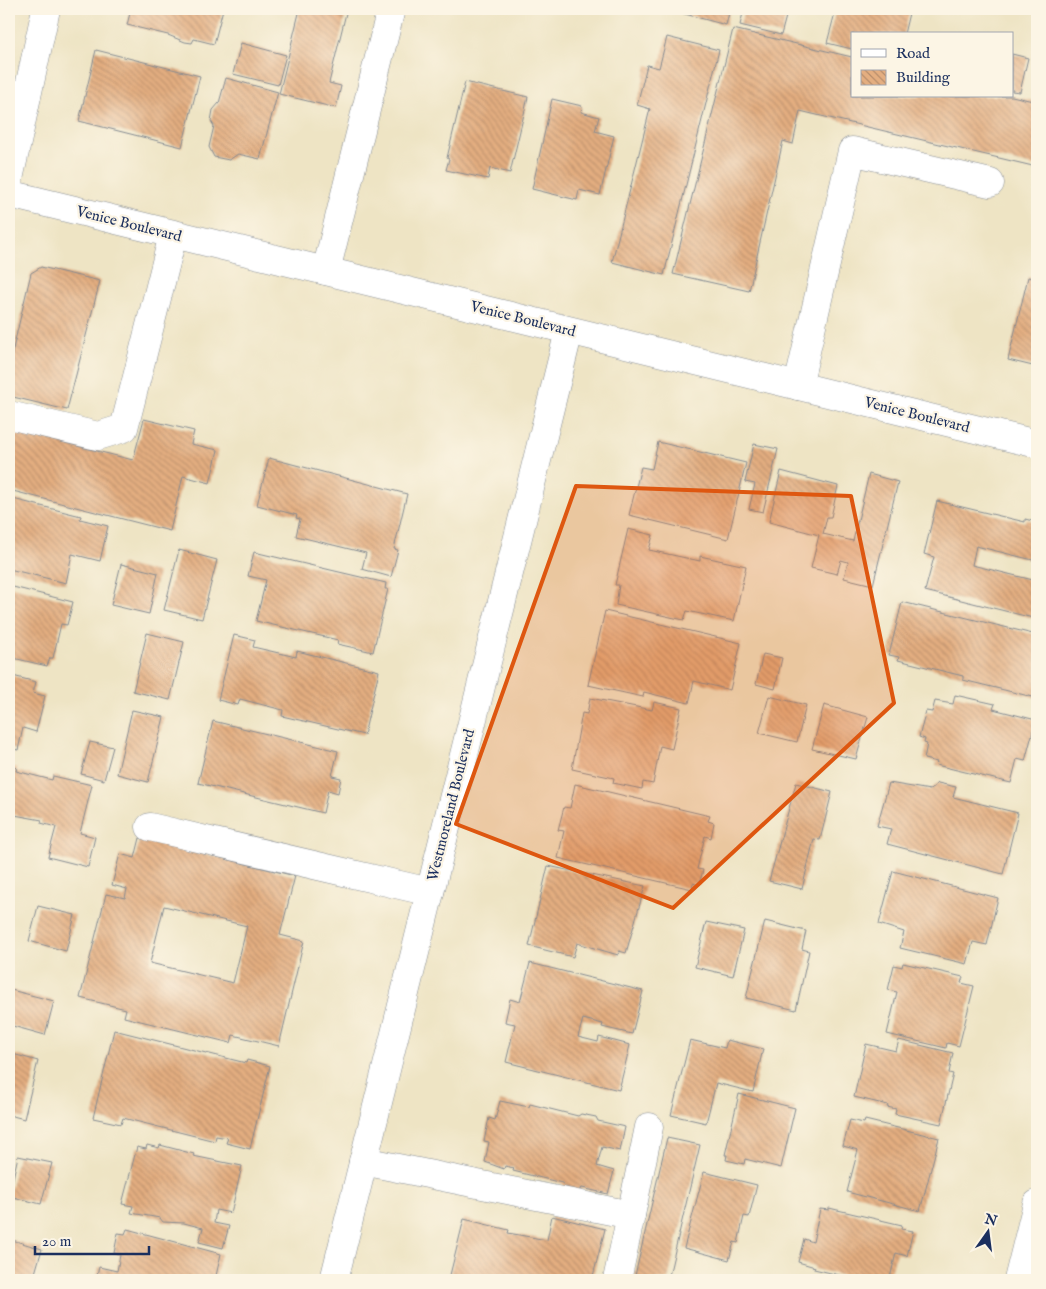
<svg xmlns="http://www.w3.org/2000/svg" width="1046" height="1289" font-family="'IM FELL English',serif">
  <defs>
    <pattern id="building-back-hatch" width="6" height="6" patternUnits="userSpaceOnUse" patternTransform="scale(1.25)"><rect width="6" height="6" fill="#e4ae80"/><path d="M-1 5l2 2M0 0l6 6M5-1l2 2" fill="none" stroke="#b88e6c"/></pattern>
  </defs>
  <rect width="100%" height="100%" fill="#fcf5e5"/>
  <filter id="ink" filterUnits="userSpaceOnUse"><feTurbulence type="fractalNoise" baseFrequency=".02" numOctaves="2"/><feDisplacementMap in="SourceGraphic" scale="10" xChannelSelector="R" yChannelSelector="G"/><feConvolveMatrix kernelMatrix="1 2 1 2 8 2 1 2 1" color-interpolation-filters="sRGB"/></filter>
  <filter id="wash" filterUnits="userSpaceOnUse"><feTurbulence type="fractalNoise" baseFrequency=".0096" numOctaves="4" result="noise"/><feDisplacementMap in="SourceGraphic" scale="20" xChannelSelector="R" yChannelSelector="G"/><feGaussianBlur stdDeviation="1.12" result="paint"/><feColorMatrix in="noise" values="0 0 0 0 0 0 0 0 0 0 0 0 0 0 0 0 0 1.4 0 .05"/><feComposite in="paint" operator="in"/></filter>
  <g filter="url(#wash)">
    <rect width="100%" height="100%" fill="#eee4c4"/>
    <g id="blocks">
      <g fill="url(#building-back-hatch)" fill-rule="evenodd">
        <path d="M131,9H223L214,44L194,39L192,43L185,42L168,35L127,25Z"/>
        <path d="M300,9H347L329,83L341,86L336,108L279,94Z"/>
        <path d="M666,9H730L726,25Z"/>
        <path d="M744,9H788L781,35L740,25Z"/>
        <path d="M836,9H910L904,34H852V49L827,43Z"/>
        <path d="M733,29L852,57V96H1012L1037,102V167L800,111L793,144L783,141L749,291L673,274Z"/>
        <path d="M667,37L719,50L664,275L612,262L650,109L637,105L647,65L659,68Z"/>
        <path d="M241,43L286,55L278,85L233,74Z"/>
        <path d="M96,50L200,76L182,147L79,121Z"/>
        <path d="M1012,54L1028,58L1020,92L1012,91Z"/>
        <path d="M226,78L278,92L260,159L238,154L229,160L214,157L209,147L214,126L211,121L213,110L219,103Z"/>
        <path d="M465,82L528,97L510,173L490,168L488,179L446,170L449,159L447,158Z"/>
        <path d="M552,99L582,106L581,112L599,117L595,131L614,136L600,195L579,190L577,200L532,189Z"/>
        <path d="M41,267L100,281L67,410L9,396V366L31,273Z"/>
        <path d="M1028,277L1037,279V367L1008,360Z"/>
        <path d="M144,419L194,431L191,444L218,450L210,483L183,476L170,531L9,490V429L133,460Z"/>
        <path d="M658,442L746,463L728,539L629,515L641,467L652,469Z"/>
        <path d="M754,444L778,449L763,512L749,509L755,484L745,482Z"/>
        <path d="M269,458L407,494L394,549L398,550L391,577L362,569L366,553L296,536L300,519L296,518L297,515L257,505Z"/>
        <path d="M781,471L838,486L831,517H827L823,534L853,541L869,474L898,482L873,585L844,578L848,562L841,560L837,574L811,568L819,535L769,522Z"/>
        <path d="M9,498L81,516L80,519L108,526L100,561L72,554L66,583L9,569Z"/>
        <path d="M937,501L1025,522V519L1037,522V561L976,546L972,565L1037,581V619L925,591L934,557L924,554Z"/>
        <path d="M628,529L653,535L649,550L700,561V556L746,566L734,621L687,611L684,620L616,605L619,585H615Z"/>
        <path d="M179,550L217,560L202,619L164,610Z"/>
        <path d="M254,552L386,583L385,589H388L373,652L337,644L338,640L256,621L266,580L248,576Z"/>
        <path d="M121,564L158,573L149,614L111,605Z"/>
        <path d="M9,586L73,602L67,625L61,624L53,658H50L47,666L9,657Z"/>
        <path d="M902,602L1037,635V698L963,680V676L898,660L899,657L889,655Z"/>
        <path d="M605,611L741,643L730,690L694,681L689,703L644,692L643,697L588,685Z"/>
        <path d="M147,633L184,642L170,700L133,691Z"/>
        <path d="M234,635L255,640L253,647L296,657L297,651L379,671L364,735L282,716L283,710L240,699L238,705L218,700Z"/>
        <path d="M763,654L782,658L775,689L756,684Z"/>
        <path d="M9,675L36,682L33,693L45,696L36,732L23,728L18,750L9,748Z"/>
        <path d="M955,695L995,704L993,709L1036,720L1025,761L1017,759L1011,783L936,765L937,762L924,759L927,744L924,743L925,739L919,737L926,711L932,712L935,701L953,704Z"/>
        <path d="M769,696L806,705L797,742L759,733Z"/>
        <path d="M590,698L652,710L654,702L681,708L672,749L660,746L653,784L643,782L642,789L613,783L614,778L572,769L582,713L587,714Z"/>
        <path d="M824,705L868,717L856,759L812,749Z"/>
        <path d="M132,710L164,717L148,782L117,774Z"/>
        <path d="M213,721L338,751L332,776L341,778L338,793L328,790L323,813L198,783Z"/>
        <path d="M90,742L113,747L104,780L81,774Z"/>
        <path d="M9,766L17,768L16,771L52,780L53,776L92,785L80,833L95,837L88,867L48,857L56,827L41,823L42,820L9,814Z"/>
        <path d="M796,783L832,792L820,840L814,839L802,889L769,881Z"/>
        <path d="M889,783L930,790L938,783L956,787L953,797L1018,813L1003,874L887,844L891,829L877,826Z"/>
        <path d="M575,784L710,816L708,821L714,823L711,838L705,836L697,869L703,870L699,885L693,883L692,889L558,858L564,831L558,830L564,807L570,808Z"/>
        <path d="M140,838L295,876L280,935L304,941L279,1046L233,1035L231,1043L124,1017L126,1009L80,998L106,894L125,898L127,889L112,885L120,854L135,858ZM164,906L247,926L233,983L150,963Z"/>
        <path d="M548,866L645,886L626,953L619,951L618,955L577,943L573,957L529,946Z"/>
        <path d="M893,871L998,898L987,945L973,942L967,964L900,948L904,932L879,924Z"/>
        <path d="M38,906L75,915L66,951L29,941Z"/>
        <path d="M765,921L806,931L802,949L809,951L796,1010L746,998Z"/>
        <path d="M706,922L744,930L733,976L695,967Z"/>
        <path d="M530,963L643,991L632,1034L602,1027L603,1024L583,1019L578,1037L598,1042L599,1037L630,1045L619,1090L506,1062L515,1024L505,1022L510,999L520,1002Z"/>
        <path d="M903,963L963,977L961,983L974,986L959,1046L947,1043L946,1048L887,1034L897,992L888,990L894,965L902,967Z"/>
        <path d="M11,990L54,1001L45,1035L9,1025V1001Z"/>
        <path d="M114,1030L246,1063L247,1060L270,1066L250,1149L226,1143L228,1138L216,1136L215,1141L123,1118L121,1124L93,1118Z"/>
        <path d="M690,1040L725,1048L727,1040L763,1049L753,1092L716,1083L706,1123L671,1115Z"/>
        <path d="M899,1040L953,1053L949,1073L953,1074L941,1124L895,1114L896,1109L887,1107L888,1105L854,1097L866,1044L896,1051Z"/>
        <path d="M9,1053L38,1061L24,1119L9,1115Z"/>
        <path d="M739,1094L795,1108L781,1168L745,1159L744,1164L726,1160L727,1155H725Z"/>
        <path d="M500,1101L529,1107L530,1104L578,1116L581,1114L596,1117L598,1121L625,1127L620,1151L602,1147L597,1166L614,1171L608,1194L582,1188L578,1191L565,1187L562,1183L513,1171L514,1168L505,1166L504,1169L485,1162L489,1142L484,1141L489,1118L495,1120Z"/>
        <path d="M850,1120L864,1123L865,1120L939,1138L920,1211L847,1192L858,1150L843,1146Z"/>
        <path d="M667,1138L700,1145L668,1280H634Z"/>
        <path d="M147,1145L159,1148L160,1145L194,1154L193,1156L242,1166L231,1213L216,1210L214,1223L229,1226L223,1248L199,1242L203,1228L184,1223L163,1222L160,1218L131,1213L133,1206L122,1204L137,1147L146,1149Z"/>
        <path d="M18,1156L52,1163L41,1204L9,1196Z"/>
        <path d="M704,1172L757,1185L749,1217L744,1216L738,1243L734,1242L729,1260L684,1248Z"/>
        <path d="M829,1208L902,1225L901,1229L913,1231L907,1256L896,1253L890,1278L877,1275L875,1280L857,1277L856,1279L814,1269L815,1267L798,1262L804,1239L813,1242L820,1209L829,1210Z"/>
        <path d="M552,1216L605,1229L592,1280L449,1279L464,1219L509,1230L508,1233L547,1240Z"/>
        <path d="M127,1229L221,1254L215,1280H96L99,1267L117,1271L120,1255L114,1253L118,1233L125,1234Z"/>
        <path d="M9,1239L42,1249L33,1280H9Z"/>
      </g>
    </g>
  </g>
  <g filter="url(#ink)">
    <use href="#blocks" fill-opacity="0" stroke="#848a91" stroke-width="1"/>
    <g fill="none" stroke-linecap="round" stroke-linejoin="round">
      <g stroke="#848a91" stroke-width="29">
        <g id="minor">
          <path d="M9,179L46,9"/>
          <path d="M326,271L390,13"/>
          <path d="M798,386L852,151L990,183"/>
          <path d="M9,415L98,436L124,428L173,235"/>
          <path d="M150,827L430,892"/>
          <path d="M363,1161L631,1215L649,1127"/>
          <path d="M334,1280L569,331"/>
          <path d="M617,1280L631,1215"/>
          <path d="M1018,1280L1037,1204"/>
        </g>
      </g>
      <g stroke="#848a91" stroke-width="29">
        <path id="major" d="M9,194L1037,444"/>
      </g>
      <use href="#minor" stroke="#fff" stroke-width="28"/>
      <use href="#major" stroke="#fff" stroke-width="28"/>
    </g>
  </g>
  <path fill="#de5710" fill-opacity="0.2" stroke="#de5710" stroke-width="4" stroke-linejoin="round" d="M576,486L851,496L894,703L673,908L456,824Z"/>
  <g text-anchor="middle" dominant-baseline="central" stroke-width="4.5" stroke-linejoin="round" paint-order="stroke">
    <g font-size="15" fill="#1b2f5e" stroke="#fcf5e5">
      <text transform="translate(129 224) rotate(14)">Venice Boulevard</text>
      <text transform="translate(523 319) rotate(14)">Venice Boulevard</text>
      <text transform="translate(917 415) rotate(14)">Venice Boulevard</text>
      <text transform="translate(451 805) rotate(-76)">Westmoreland Boulevard</text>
    </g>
  </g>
  <rect width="1046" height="1289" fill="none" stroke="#fcf5e5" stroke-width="30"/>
  <rect x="851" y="32" width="162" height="65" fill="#fcf5e5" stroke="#a2a6af"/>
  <rect x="861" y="49" width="25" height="8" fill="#ffffff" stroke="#a2a6af"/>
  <text x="896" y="58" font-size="15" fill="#1b2f5e">Road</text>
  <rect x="861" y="70" width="25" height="15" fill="url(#building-back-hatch)" stroke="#a2a6af"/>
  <text x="896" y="82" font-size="15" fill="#1b2f5e">Building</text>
  <g transform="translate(988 1232) rotate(14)" stroke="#fcf5e5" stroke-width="4" paint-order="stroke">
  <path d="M0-4L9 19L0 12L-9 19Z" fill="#1b2f5e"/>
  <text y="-8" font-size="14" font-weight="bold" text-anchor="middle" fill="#1b2f5e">N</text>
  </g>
  <path d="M35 1246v8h114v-8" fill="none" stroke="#1b2f5e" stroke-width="2.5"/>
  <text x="42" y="1246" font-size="15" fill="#1b2f5e" stroke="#fcf5e5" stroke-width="4" paint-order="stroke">20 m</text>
</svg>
